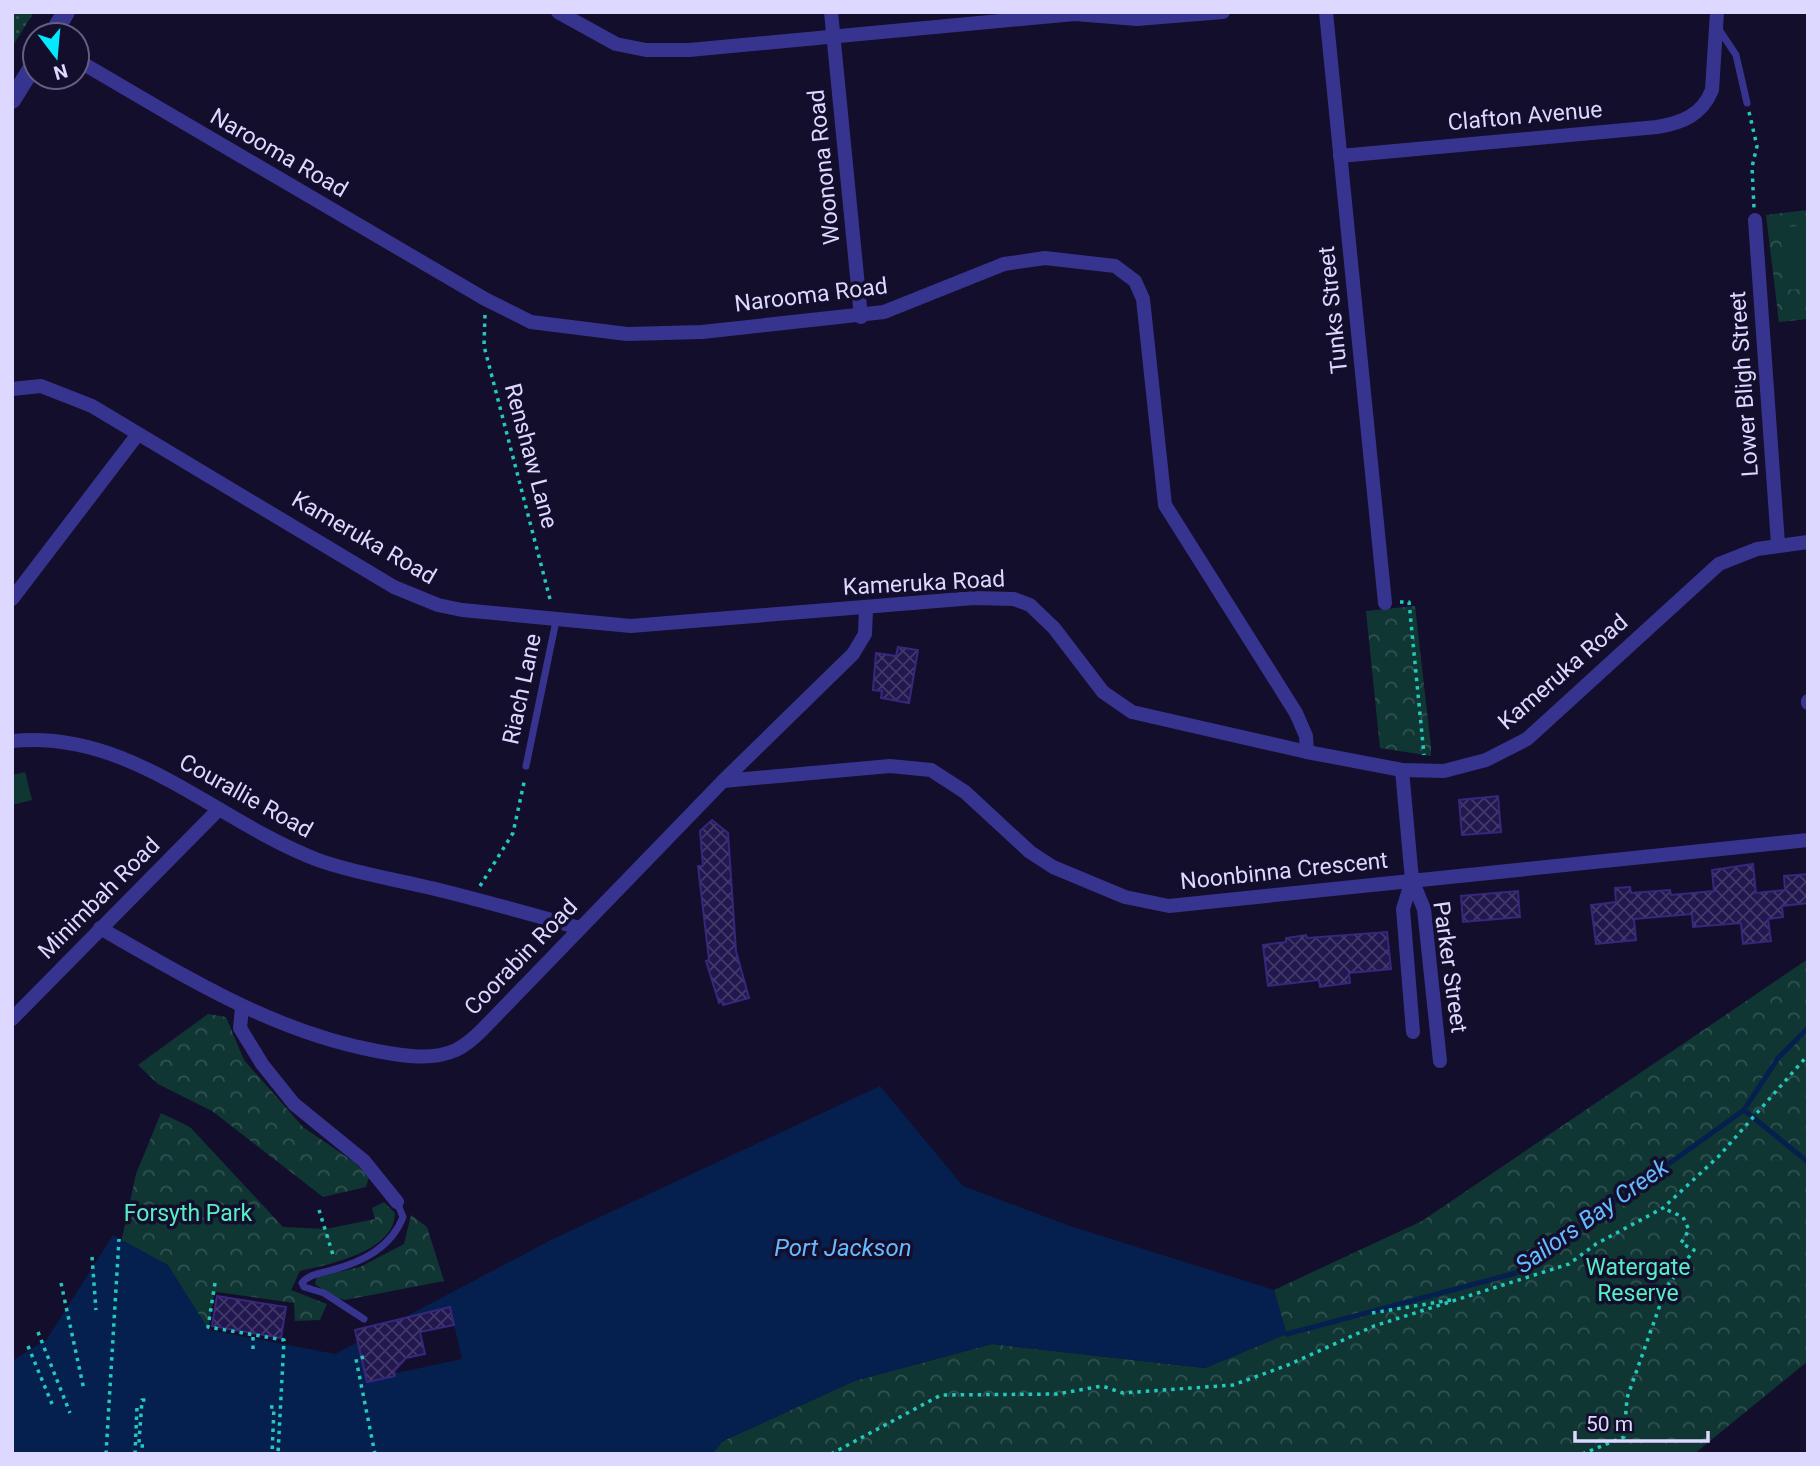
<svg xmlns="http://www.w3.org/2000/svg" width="1820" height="1466" font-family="Roboto,sans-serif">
  <defs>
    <pattern id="grass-dots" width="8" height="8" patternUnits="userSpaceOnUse" patternTransform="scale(1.75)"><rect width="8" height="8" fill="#103634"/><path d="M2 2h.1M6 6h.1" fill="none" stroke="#325252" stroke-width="1.8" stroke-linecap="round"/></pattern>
    <pattern id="forest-crowns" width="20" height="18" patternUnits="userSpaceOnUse" patternTransform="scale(1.75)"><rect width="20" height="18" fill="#103634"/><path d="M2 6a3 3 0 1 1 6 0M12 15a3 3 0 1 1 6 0" fill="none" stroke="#325252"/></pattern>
    <pattern id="building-cross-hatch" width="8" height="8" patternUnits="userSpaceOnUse" patternTransform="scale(1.75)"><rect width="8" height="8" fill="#22184f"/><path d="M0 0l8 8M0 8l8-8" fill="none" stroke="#423969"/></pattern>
  </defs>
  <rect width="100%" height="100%" fill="#130e2c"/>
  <path fill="url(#grass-dots)" d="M12,12H34L12,47Z"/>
  <g fill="url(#forest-crowns)">
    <path d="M1808,210V319L1779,322L1766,215Z"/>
    <path d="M1415,606L1431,747V756L1380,748L1366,611Z"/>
    <path d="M1808,959V1361L1694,1454H712L723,1441L854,1381L992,1344L1205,1368L1286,1334L1274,1290L1422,1221Z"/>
    <path d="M208,1014L226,1017L244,1060L303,1127L354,1162L369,1177L366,1187L323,1197L212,1111L158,1084L138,1065Z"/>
    <path d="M161,1113L190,1127L283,1227L326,1229L375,1219L372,1208L384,1202L395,1213C394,1252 330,1264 300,1271L291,1290L327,1304L320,1320L295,1321L294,1303L217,1292L214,1294L208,1332L121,1243L136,1174Z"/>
    <path d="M411,1215L427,1227L444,1281L345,1300L333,1297L315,1284L317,1277L360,1267L404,1244Z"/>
  </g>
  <g fill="#103634">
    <path d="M1808,225V288L1786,290L1780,228Z"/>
    <path d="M25,772L32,800L12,805V775Z"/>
  </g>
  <path fill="#05204e" d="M880,1086L963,1186L1070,1226L1274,1290L1287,1334L1205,1368L992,1344L854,1381L723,1441L712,1454H12V1361L47,1339L113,1235L168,1265L209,1330L335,1354L553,1239Z"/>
  <path fill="#130e2c" d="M450,1307L462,1359L368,1379L360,1337L391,1320Z"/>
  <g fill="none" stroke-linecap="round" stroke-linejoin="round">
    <g stroke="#05204e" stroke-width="5">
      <path d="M1744,1110L1808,1162"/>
      <path d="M1287,1334L1516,1273L1744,1110L1778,1058L1808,1028"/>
    </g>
  </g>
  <g fill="url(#building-cross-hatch)" stroke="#37277d" stroke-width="2">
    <path d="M898,647L918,650L909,703L881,698L882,691L873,690L876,653L896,656Z"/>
    <path d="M1498,796L1501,832L1462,835L1459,800Z"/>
    <path d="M712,820L728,833L736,951L749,998L723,1005L722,1001L719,1003L706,961L709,960L698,866H703L700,831Z"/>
    <path d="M1753,864L1756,893L1785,890L1784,876L1808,874V903L1782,906L1783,917L1768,919L1771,941L1743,944L1741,923L1693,927L1692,914L1634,919L1636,940L1596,944L1591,905L1616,902L1615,888L1630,887L1631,893L1670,890L1671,895L1714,891L1712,870Z"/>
    <path d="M1518,891L1520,917L1463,922L1461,896Z"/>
    <path d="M1387,932L1391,969L1349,973L1350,983L1320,987L1319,980L1268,986L1263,945L1286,942V938L1306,935L1307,938Z"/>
    <path d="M217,1296L286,1307L281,1338L212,1326Z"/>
    <path d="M450,1307L454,1325L420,1332L425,1354L406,1358L394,1371L395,1376L367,1382L355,1330Z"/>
  </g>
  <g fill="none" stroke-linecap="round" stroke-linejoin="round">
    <g stroke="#23c9bd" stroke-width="3.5" stroke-dasharray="3.5 5" stroke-linecap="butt">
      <path d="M1749,112L1757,146L1752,167L1754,208"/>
      <path d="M872,287L884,286"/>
      <path d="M485,315L484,346L551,603"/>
      <path d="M1400,602H1409L1424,755"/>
      <path d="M480,886L513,833L525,778"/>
      <path d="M319,1210L334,1258"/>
      <path d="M92,1257L96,1310"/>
      <path d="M61,1283L84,1390"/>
      <path d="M215,1283L208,1327L284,1340L278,1454"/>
      <path d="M1372,1313L1451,1300"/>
      <path d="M38,1332L70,1413"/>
      <path d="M28,1346L52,1404"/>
      <path d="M253,1349V1335"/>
      <path d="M364,1357L356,1359L375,1454"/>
      <path d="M12,1391H13"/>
      <path d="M270,1407H274L272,1454"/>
      <path d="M144,1446H139V1442L142,1400H146"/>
      <path d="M106,1454L119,1239"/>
      <path d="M135,1454L137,1407"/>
      <path d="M757,1454H764"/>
      <path d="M831,1454L941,1395L1057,1394L1102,1386L1123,1393L1233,1385L1288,1365L1374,1326L1569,1264L1596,1244L1663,1208L1719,1156L1808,1055"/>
      <path d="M1582,1454L1624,1437L1627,1398L1666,1288L1694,1250L1681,1243L1689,1230L1683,1217L1663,1208"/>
    </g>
    <g stroke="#37348f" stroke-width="7">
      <path d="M1718,28L1736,55L1747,103"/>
      <path d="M526,766L556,621"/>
      <path d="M364,1319L324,1293L304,1287L302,1283C309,1274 322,1273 332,1270C362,1262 391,1248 403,1217L397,1202"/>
    </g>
    <g stroke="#37348f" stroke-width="14">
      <path d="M558,12L616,44L646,50H689L1075,14L1137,19L1223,12"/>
      <path d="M831,12L861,317"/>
      <path d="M1326,12L1385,603"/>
      <path d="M77,60L485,299L531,322L627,334L702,332L884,312L1004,264L1045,258L1115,266L1135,281L1143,299L1165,505L1296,713L1306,736L1307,752"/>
      <path d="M1340,156L1657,127C1682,123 1702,115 1712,90L1717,12"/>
      <path d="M1755,220L1778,544"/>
      <path d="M12,389L41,386L92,406L394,587L438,605L462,610L631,626L974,598L1014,599L1030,605L1054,628L1103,692L1132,712L1307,752L1402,770L1444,771L1486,760L1527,739L1719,564L1757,549L1808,542"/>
      <path d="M12,599L138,434"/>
      <path d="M1808,701V703"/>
      <path d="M12,741C131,729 215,821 318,860C354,873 394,879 431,888C481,900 530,914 580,928"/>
      <path d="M1402,770L1412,880L1424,909L1440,1061"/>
      <path d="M723,781L890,766L931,770L965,792L1030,852L1053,867L1125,897L1169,906L1808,840"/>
      <path d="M1412,880L1403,909L1413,1032"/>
      <path d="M100,928C189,979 275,1032 377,1051C403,1056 432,1061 456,1050C466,1045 474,1038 482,1030L723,781L853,654L865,634L866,609"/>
      <path d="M242,1008L240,1028L262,1064L294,1104L364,1161L397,1202"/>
      <path d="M12,1019L219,809"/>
    </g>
    <g stroke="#37348f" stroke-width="18">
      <path d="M52,35L66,12"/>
      <path d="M12,100L35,63"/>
    </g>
  </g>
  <g text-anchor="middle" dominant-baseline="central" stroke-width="7" stroke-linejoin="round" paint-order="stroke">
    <g font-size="23" fill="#dcd8ff" stroke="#130e2c">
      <text transform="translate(1525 116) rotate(-5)">Clafton Avenue</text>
      <text transform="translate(279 153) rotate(30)">Narooma Road</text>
      <text transform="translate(824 167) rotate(-96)">Woonona Road</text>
      <text transform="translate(811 295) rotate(-7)">Narooma Road</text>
      <text transform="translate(1333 310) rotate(-96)">Tunks Street</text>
      <text transform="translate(1744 384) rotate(-94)">Lower Bligh Street</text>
      <text transform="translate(531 456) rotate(75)">Renshaw Lane</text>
      <text transform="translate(364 538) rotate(30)">Kameruka Road</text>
      <text transform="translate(924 583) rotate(-3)">Kameruka Road</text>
      <text transform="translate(1563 672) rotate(-41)">Kameruka Road</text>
      <text transform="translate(522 689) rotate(-78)">Riach Lane</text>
      <text transform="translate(246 796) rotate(29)">Courallie Road</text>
      <text transform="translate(1284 871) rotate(-6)">Noonbinna Crescent</text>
      <text transform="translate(99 898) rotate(-45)">Minimbah Road</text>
      <text transform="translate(521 957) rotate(-46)">Coorabin Road</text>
      <text transform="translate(1450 967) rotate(82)">Parker Street</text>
    </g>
    <g font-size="23" fill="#57edc5" stroke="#130e2c">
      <text x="188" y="1213">Forsyth Park</text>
      <text x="1638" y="1267">Watergate<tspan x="1638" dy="26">Reserve</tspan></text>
    </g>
    <g font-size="24" font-style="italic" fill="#66baff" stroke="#130e2c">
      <text transform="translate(1592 1216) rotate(-35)">Sailors Bay Creek</text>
      <text x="843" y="1248">Port Jackson</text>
    </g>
  </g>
  <rect width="1820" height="1466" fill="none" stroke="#dcd8ff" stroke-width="28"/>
  <g transform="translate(56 56) rotate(164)"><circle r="33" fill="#130e2c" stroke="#635f80" stroke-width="2"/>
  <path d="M0-5L12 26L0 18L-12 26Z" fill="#04e9ff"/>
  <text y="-10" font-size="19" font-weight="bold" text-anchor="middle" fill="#dcd8ff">N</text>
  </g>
  <path d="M1575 1431v10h133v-10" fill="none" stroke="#dcd8ff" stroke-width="3.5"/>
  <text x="1586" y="1431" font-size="21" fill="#dcd8ff" stroke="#130e2c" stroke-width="5" paint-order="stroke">50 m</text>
</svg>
